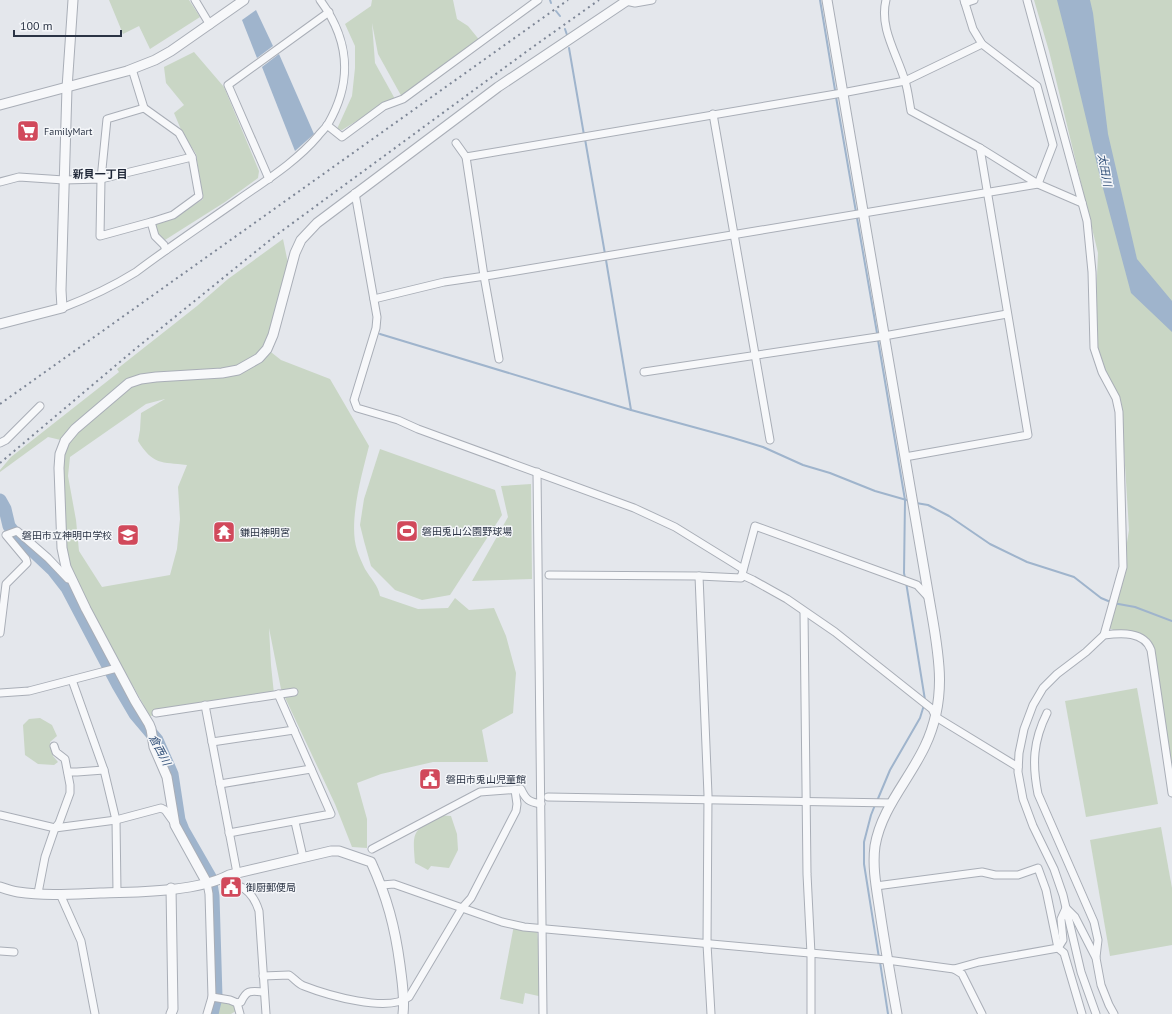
<svg xmlns="http://www.w3.org/2000/svg" width="1172" height="1014" font-family="'PT Sans','Noto Sans JP',sans-serif">
  <rect width="100%" height="100%" fill="#e4e7ec"/>
  <g fill="#c9d6c5" fill-rule="evenodd">
    <path d="M109,0H189L200,17L150,49L139,26L123,34Z"/>
    <path d="M372,0H453L457,19L468,26L481,42L403,99L378,54L372,23L375,63L395,99L384,104L342,130L337,129L352,96L355,68V46L345,24L371,6Z"/>
    <path d="M1034,0H1172V798L1149,644L1106,627L1121,579L1129,530L1121,400L1094,348L1098,253L1049,51Z"/>
    <path d="M194,52L224,87L259,171L258,178L225,202L165,240L157,232L156,224L173,219L203,199L196,154L182,132L174,113L184,105L166,83L164,67Z"/>
    <path d="M283,239L290,273L267,349L281,360L330,379L369,446C362,474 348,522 357,550C359,556 362,563 365,569C371,579 378,585 380,596L418,609L448,608L455,598L469,610L494,608L506,636L516,673L513,713L482,730L488,762H433L381,774L357,783L367,819V848L352,847L335,804L281,689L269,628L271,665L274,694L190,708L150,716L108,642L67,564L59,483L65,441L48,437L0,472V470L11,457L119,372L117,369L197,306L228,279ZM165,399L141,413L140,430L138,441C153,465 161,462 187,465L178,487L180,519L177,549L170,575L102,587L79,551L76,520L68,476L70,457L146,404Z"/>
    <path d="M380,449L495,490L502,515L450,595L422,600L395,590L371,566L364,541L360,525L364,499Z"/>
    <path d="M531,484L532,579L472,581L508,517L501,486Z"/>
    <path d="M1137,688L1158,804L1086,817L1065,701Z"/>
    <path d="M40,718L52,725L57,736L50,742L53,756L58,762L54,765L38,764L25,755L23,725L29,719Z"/>
    <path d="M436,815L451,816L457,834L458,850L449,868L431,866L428,870L415,863C413,833 411,833 436,815Z"/>
    <path d="M1161,827L1172,888V945L1110,956L1090,840Z"/>
    <path d="M514,925L537,929L543,997L525,993L523,1004L500,999Z"/>
    <path d="M212,997L230,1000L239,1009L231,1014H205Z"/>
  </g>
  <g fill="#9fb4cc">
    <path d="M1057,0H1090L1093,13L1108,134L1137,259L1172,301V332L1131,293L1100,177L1068,43Z"/>
    <path d="M256,10L273,46L257,58L242,20Z"/>
    <path d="M279,54L314,134L295,151L262,67Z"/>
  </g>
  <g fill="none" stroke-linecap="round" stroke-linejoin="round">
    <g stroke="#9fb4cc" stroke-width="2">
      <path d="M550,0L551,3"/>
      <path d="M820,0L835,90"/>
      <path d="M556,11L560,16"/>
      <path d="M565,29L567,35"/>
      <path d="M569,48L584,135"/>
      <path d="M836,97L856,212"/>
      <path d="M585,139L605,254"/>
      <path d="M857,218L877,333"/>
      <path d="M606,260L631,410"/>
      <path d="M380,334L631,410L730,437L763,447L803,465L830,473L875,491L910,501"/>
      <path d="M878,340L905,500L904,573L905,578"/>
      <path d="M916,503L928,505L949,516L990,544L1027,562L1074,577L1101,598L1113,603L1135,607L1172,621"/>
      <path d="M906,582L925,700"/>
      <path d="M877,801L890,770L920,718L924,705"/>
      <path d="M875,805L871,815L864,842V864L879,958"/>
      <path d="M880,962L888,1014"/>
    </g>
    <path stroke="#9fb4cc" stroke-width="13" d="M0,500L5,509L9,526L16,535L53,570L67,588L118,685L135,714L157,740L172,774L179,820L183,830L210,877L213,896L216,997L212,1014"/>
    <g stroke="#a9aeb7" stroke-width="9">
      <g id="minor">
        <path d="M195,0L210,25"/>
        <path d="M886,0C879,28 897,54 905,81C908,90 909,101 911,111L980,148L1038,184L1082,203"/>
        <path d="M1027,0L1087,221L1092,272L1094,348L1102,372L1116,398L1119,412L1123,567L1104,635"/>
        <path d="M626,1L635,3L652,0"/>
        <path d="M965,3L974,0"/>
        <path d="M132,69L144,108L179,133L192,157L199,196L173,215L151,222"/>
        <path d="M144,108L107,119L101,179L192,157"/>
        <path d="M713,114L770,440"/>
        <path d="M327,125L342,137L384,106L403,99L538,0"/>
        <path d="M456,143L466,157L484,276L499,359"/>
        <path d="M466,157L842,93L905,81L982,44"/>
        <path d="M269,179L228,85L329,12"/>
        <path d="M0,182L19,177L64,180L101,179L100,236L151,222L155,236L164,245L166,250"/>
        <path d="M355,193L377,317L376,328L354,400L357,408L398,420L418,429L634,508L675,527L743,569"/>
        <path d="M374,299L444,282L492,275L1038,184L1053,145L1037,86L982,44L973,29L964,0"/>
        <path d="M62,308C88,298 112,287 136,272C169,247 204,224 238,200C265,181 296,162 318,136C321,132 325,129 328,124C353,81 349,39 320,0"/>
        <path d="M644,372L884,336L1007,314"/>
        <path d="M0,443L6,440L40,406"/>
        <path d="M905,457L1028,435L980,148"/>
        <path d="M537,472L543,1014"/>
        <path d="M549,575L699,576L741,578L755,526L917,585L929,598"/>
        <path d="M742,575L753,580L787,599L835,632L932,709L936,717L1018,767"/>
        <path d="M699,576L708,795L707,944L711,1014"/>
        <path d="M804,612L807,874L811,954V1014"/>
        <path d="M0,633L6,584L27,563L26,559L6,535L17,531L48,558L68,579H71"/>
        <path d="M72,680L104,770L116,820L117,892"/>
        <path d="M0,693L29,691L117,668"/>
        <path d="M205,705L237,873"/>
        <path d="M156,713L294,692"/>
        <path d="M1047,713C1033,741 1032,764 1038,794L1094,922L1098,940L1096,957"/>
        <path d="M212,742L294,730"/>
        <path d="M68,772H77L104,770"/>
        <path d="M220,784L311,769"/>
        <path d="M548,797L892,803"/>
        <path d="M0,815L55,828L116,820L161,808L165,810L175,824"/>
        <path d="M295,822L303,857"/>
        <path d="M229,833L331,814L278,694"/>
        <path d="M372,849L480,792L521,789C526,800 529,802 541,804"/>
        <path d="M219,880C241,885 252,889 259,911L266,1014"/>
        <path d="M382,885L394,884L502,922L524,927L887,960L954,969L962,974L982,1014"/>
        <path d="M876,886L982,872L995,875H1018L1038,868L1046,890L1058,948L1064,953L1082,1014"/>
        <path d="M38,893L45,857L55,828L59,823L70,793V785L65,759L56,752L54,746"/>
        <path d="M60,894L81,941L95,1014"/>
        <path d="M0,951L14,952"/>
        <path d="M954,969L979,962L1058,948L1063,940L1061,919L1066,908L1075,917L1096,958L1101,985L1109,1005L1114,1014"/>
        <path d="M263,976L289,975C294,978 298,984 304,986C327,995 388,1013 409,997L462,908L471,898L516,811L517,804L515,790"/>
        <path d="M212,997L230,1000L237,1003L240,1014"/>
        <path d="M237,1003L241,1002C247,989 251,991 264,992"/>
        <path d="M207,1014L212,997L209,894L207,883"/>
        <path d="M1096,1014L1081,972L1063,895L1054,869L1033,826L1023,799L1018,772L1019,753L1024,729L1033,705L1043,688L1057,674L1086,652L1104,635C1121,633 1144,631 1151,650L1172,793"/>
      </g>
    </g>
    <g stroke="#a9aeb7" stroke-width="11">
      <g id="tertiary">
        <path d="M827,0L929,598C938,651 949,695 925,746C909,780 881,809 875,846C872,868 877,891 880,912C885,946 891,980 897,1014"/>
        <path d="M0,105L127,71L155,60L171,51L244,0"/>
        <path d="M0,324L62,308L61,290L67,88L73,0"/>
        <path d="M207,883L175,825L167,777L154,747L151,729L149,724L135,701L86,609L66,567L62,548L59,468L60,454L65,441L75,429L129,383L141,379L156,377L222,373L238,370L259,358L267,349L273,335L295,253L301,240L317,223L498,87L628,0"/>
        <path d="M0,887C6,889 12,891 18,892C45,896 73,894 100,893C137,892 197,892 229,875L331,851H339L371,862C387,897 395,927 400,965C402,982 405,997 403,1014"/>
        <path d="M171,1014L173,1009L171,888"/>
      </g>
    </g>
    <use href="#minor" stroke="#f7f8fa" stroke-width="7"/>
    <use href="#tertiary" stroke="#f7f8fa" stroke-width="9"/>
    <g stroke="#7d8696" stroke-width="2" stroke-dasharray="2 4" stroke-linecap="butt">
      <path d="M0,404L568,0"/>
      <path d="M0,463L134,350L275,236L530,49L599,0"/>
    </g>
  </g>
  <defs>
    <g id="supermarket-square" transform="scale(1.15)"><rect x="-9" y="-9" width="18" height="18" rx="4" fill="#d1495b" stroke="#f4f6f9"/><path d="M-6-5.5h2.5l.6 2H6L4.5 2H-2.5L-4.4-4H-6ZM-1.5 3.2a1.3 1.3 0 1 0 .1 0ZM3 3.2a1.3 1.3 0 1 0 .1 0Z" fill="#fff"/></g>
    <g id="stadium-square" transform="scale(1.15)"><rect x="-9" y="-9" width="18" height="18" rx="4" fill="#d1495b" stroke="#f4f6f9"/><path d="M0-5a6.5 5 0 1 0 0 10a6.5 5 0 1 0 0-10ZM-3.5-1.8h7v3.6h-7Z" fill="#fff"/></g>
    <g id="temple-square" transform="scale(1.15)"><rect x="-9" y="-9" width="18" height="18" rx="4" fill="#d1495b" stroke="#f4f6f9"/><path d="M0-6L5-2H3V0L6.5 2.5H4V6H1.5V3h-3V6H-4V2.5H-6.5L-3 0V-2H-5Z" fill="#fff"/></g>
    <g id="school-square" transform="scale(1.15)"><rect x="-9" y="-9" width="18" height="18" rx="4" fill="#d1495b" stroke="#f4f6f9"/><path d="M0-5L7-2L0 1L-7-2ZM-4 1L0 2.5L4 1V4Q0 6-4 4Z" fill="#fff"/></g>
    <g id="civic-square" transform="scale(1.15)"><rect x="-9" y="-9" width="18" height="18" rx="4" fill="#d1495b" stroke="#f4f6f9"/><path d="M-.6-6.5H3V-4.5H.6V-3L4-1V1h2V6H-6V1h2V-1L-.6-3ZM-1.2 2.5V6h2.4V2.5Z" fill="#fff"/></g>
  </defs>
  <g fill-rule="evenodd">
    <use href="#supermarket-square" x="28" y="131"/>
    <use href="#stadium-square" x="407" y="531"/>
    <use href="#temple-square" x="224" y="532"/>
    <use href="#school-square" x="128" y="535"/>
    <use href="#civic-square" x="430" y="779"/>
    <use href="#civic-square" x="231" y="887"/>
  </g>
  <g text-anchor="middle" dominant-baseline="central" stroke-width="3" stroke-linejoin="round" paint-order="stroke">
    <g font-size="10" fill="#2b3445" stroke="#f4f6f9" text-anchor="start">
      <text x="44" y="131">FamilyMart</text>
      <text x="422" y="531">磐田兎山公園野球場</text>
      <text x="240" y="532">鎌田神明宮</text>
      <text x="112" y="535" text-anchor="end">磐田市立神明中学校</text>
      <text x="446" y="779">磐田市兎山児童館</text>
      <text x="246" y="887">御厨郵便局</text>
    </g>
    <g font-size="11" font-style="italic" fill="#34527a" stroke="#f4f6f9">
      <text transform="translate(1105 170) rotate(79)">太田川</text>
      <text transform="translate(160 750) rotate(62)">倉西川</text>
    </g>
    <g font-size="11" font-weight="bold" fill="#1d2536" stroke="#f4f6f9">
      <text x="100" y="174">新貝一丁目</text>
    </g>
  </g>
  <path d="M14 30v6h107v-6" fill="none" stroke="#2b3445" stroke-width="2"/>
  <text x="20" y="30" font-size="12" fill="#2b3445" stroke="#f4f6f9" stroke-width="3" paint-order="stroke">100 m</text>
</svg>
